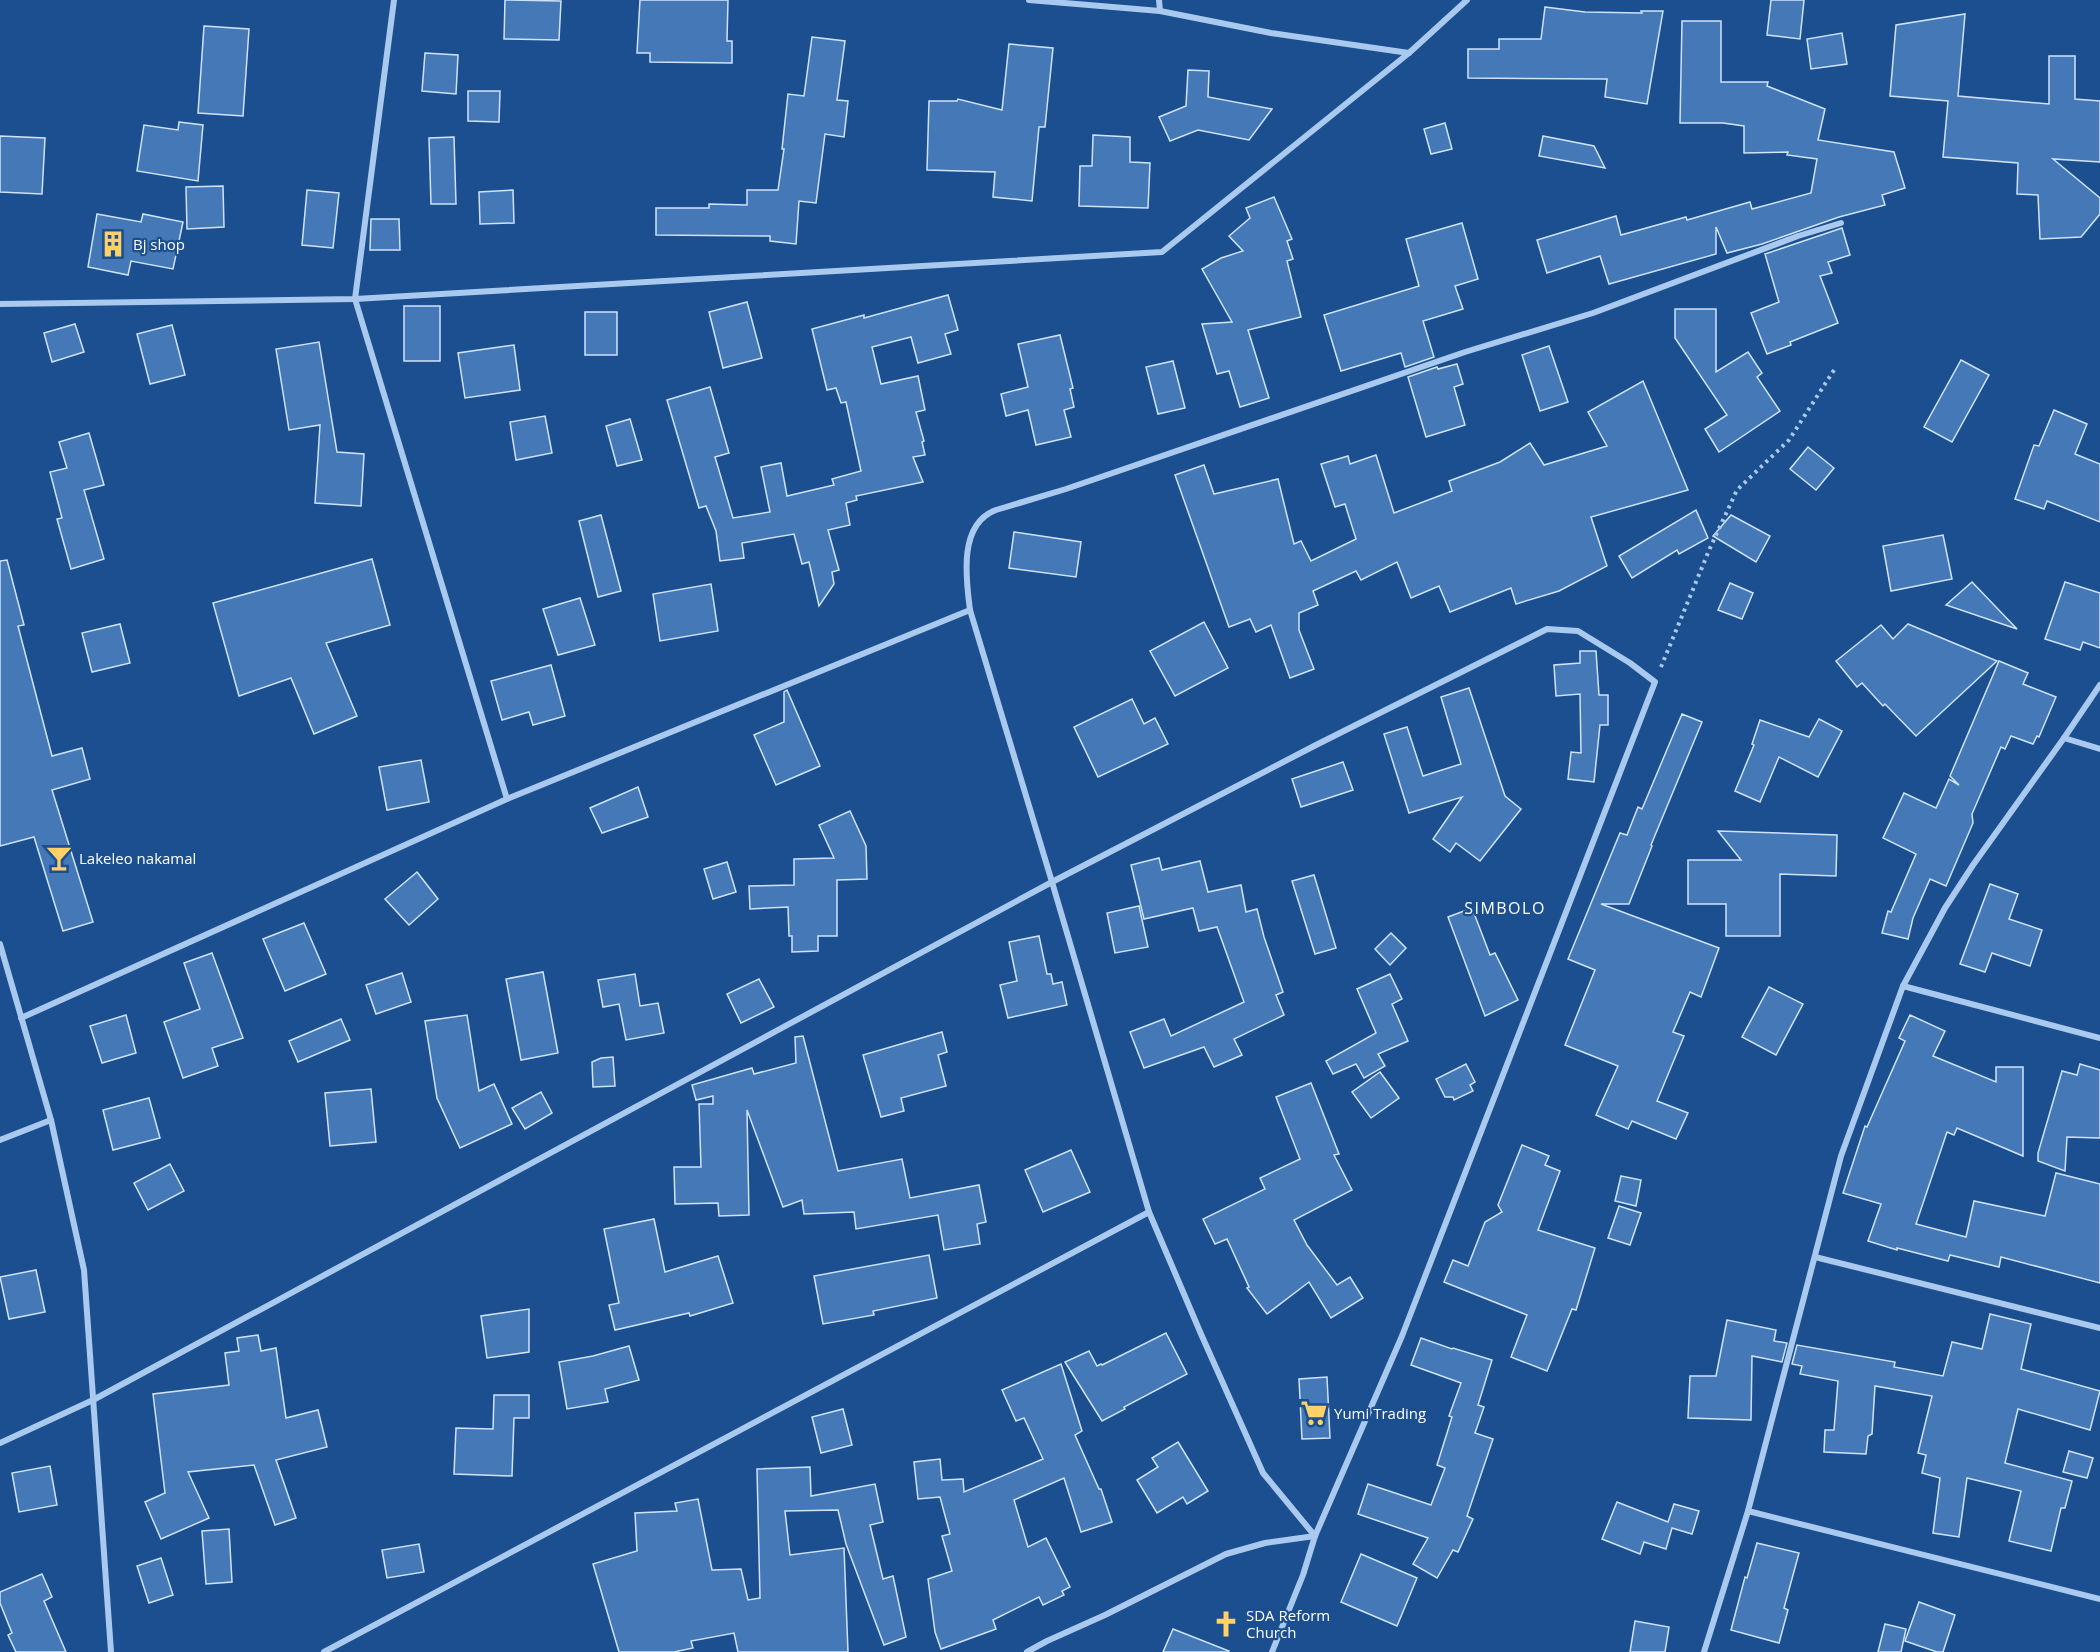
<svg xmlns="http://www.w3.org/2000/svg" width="2100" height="1652" font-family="'Open Sans',sans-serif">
  <rect width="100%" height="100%" fill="#1b4f8f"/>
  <g fill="#4478b7" stroke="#cfe3fa" stroke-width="1.5">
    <path d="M505,0L561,1L559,40L504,39Z"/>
    <path d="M640,0H728L727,41H732V63L650,62V53H637Z"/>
    <path d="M1771,0H1804L1800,39L1767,35Z"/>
    <path d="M1545,7L1585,12L1642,13L1641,11H1663L1647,104L1605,97L1607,79L1468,78V49H1499V39H1541Z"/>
    <path d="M1965,14L1958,96L2049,104V56H2075V99L2100,101V162L2053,159L2100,198V214L2081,237L2040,239L2038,195L2017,194L2018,163L1943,157L1948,101L1890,96L1896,25Z"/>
    <path d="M1682,21H1721V82H1768L1767,86L1825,109L1818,140L1894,152L1905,188L1882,195L1885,205L1839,217L1762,244L1727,253L1716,227V254L1609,284L1600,256L1547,273L1537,240L1616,216L1621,235L1686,217L1687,220L1750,202L1752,209L1811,193L1817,159L1787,155L1788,152L1744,153V126L1723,123H1680Z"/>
    <path d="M204,26L249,29L243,116L198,113Z"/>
    <path d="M1842,33L1847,64L1811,69L1807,39Z"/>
    <path d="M812,37L845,41L837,100L848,101L844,137L825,134L816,203L799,201L796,244L770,241V236L656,235V208H709V204L747,205V190H778L784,149H782L788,94L804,96Z"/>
    <path d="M1009,44L1053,48L1045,127H1039L1032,201L993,197L995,172L927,170L929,101H957L958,99L1002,110Z"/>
    <path d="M425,53L458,55L456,94L422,91Z"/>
    <path d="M1188,70L1209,71L1208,97L1272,109L1249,140L1198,130L1170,141L1159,117L1186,106Z"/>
    <path d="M468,91H500L499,122L468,121Z"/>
    <path d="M179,122L203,125L198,181L137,171L144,125L178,130Z"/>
    <path d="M1445,123L1452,149L1431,154L1424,129Z"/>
    <path d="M1093,135L1130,137V162L1150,163L1148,208L1079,206L1080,166H1092Z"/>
    <path d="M0,136L45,138L42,194L0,192Z"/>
    <path d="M1543,136L1594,146L1605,168L1539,156Z"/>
    <path d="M454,137L456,204H431L429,138Z"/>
    <path d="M223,186L224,227L187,229L186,187Z"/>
    <path d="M307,190L339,193L333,248L302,245Z"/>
    <path d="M513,190L514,223L480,224L479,192Z"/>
    <path d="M1274,197L1292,239L1287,241L1293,259L1287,261L1301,317L1248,330L1269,398L1240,407L1229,371L1217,374L1202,324L1232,322L1202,269L1221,258L1243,251L1229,236L1250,218L1246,208Z"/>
    <path d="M97,214L141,222L143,214L183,222L173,269L131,261L128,275L88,267Z"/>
    <path d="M371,219H399L400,250H370Z"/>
    <path d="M1462,223L1478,279L1455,286L1463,309L1423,321L1434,357L1405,367L1401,353L1341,371L1324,315L1419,286L1406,239Z"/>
    <path d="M1842,228L1850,255L1828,262L1832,273L1820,276L1838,323L1790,342L1791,345L1767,354L1751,313L1779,302L1765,254Z"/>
    <path d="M948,295L958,330L945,334L951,354L918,363L911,337L872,347L881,384L918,376L925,410L916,412L924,441L922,442L925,455L913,457L923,482L856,496L857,500L846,503L850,525L828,530L839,570L832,572L834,584L819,606L809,562L802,564L794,534L742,543L744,558L720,561L716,531L706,506L699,508L667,400L710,387L729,453L715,457L733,518L770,512L761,467L781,463L787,496L834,485L832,479L861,471L846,402L841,403L836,388L827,390L812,329L864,315V318Z"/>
    <path d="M747,302L762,358L723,368L709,312Z"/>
    <rect x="404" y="306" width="36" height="55"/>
    <path d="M1675,309H1716V372L1748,352L1762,373L1757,377L1780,411L1719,452L1705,429L1727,415L1675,338Z"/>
    <rect x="585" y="312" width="32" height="43"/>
    <path d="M75,324L84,352L52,362L44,333Z"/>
    <path d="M172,325L185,375L150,384L137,334Z"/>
    <path d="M1060,335L1073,388L1070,389L1074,407L1064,410L1071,437L1036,445L1028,410L1006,416L1001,394L1028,387L1018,344Z"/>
    <path d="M319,342L337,452L364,454L361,506L315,503L320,425L289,430L276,349Z"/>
    <path d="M514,345L520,390L465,398L458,353Z"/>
    <path d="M1549,346L1568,402L1540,411L1522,355Z"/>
    <path d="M1961,360L1989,375L1952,442L1924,427Z"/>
    <path d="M1173,361L1185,408L1158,414L1146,367Z"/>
    <path d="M1457,364L1463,384L1454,387L1465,425L1426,437L1408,377L1437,367L1438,369Z"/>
    <path d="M1643,381L1688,490L1591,517L1607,566L1559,591L1516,604L1511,588L1450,612L1439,586L1411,598L1397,562L1361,580L1356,571L1313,591L1318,605L1299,613V630L1314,669L1290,678L1271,625L1256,632L1250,619L1229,627L1175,475L1204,465L1214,494L1278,479L1294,544L1301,541L1311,561L1356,539L1345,504L1335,507L1321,464L1348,456L1350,464L1376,455L1394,513L1452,491L1449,481L1500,462L1530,443L1544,465L1607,446L1588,412Z"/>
    <path d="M2054,410L2087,424L2075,454L2100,464V522L2047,501L2044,509L2015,499L2034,445L2039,446Z"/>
    <path d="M545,416L552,453L516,460L510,422Z"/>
    <path d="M630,419L642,460L617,466L606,426Z"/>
    <path d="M89,433L104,485L84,490L104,559L71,569L57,519L62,518L50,472L67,468L59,442Z"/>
    <path d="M1808,447L1834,468L1816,490L1790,469Z"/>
    <path d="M1696,510L1708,538L1679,554L1677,550L1632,578L1619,556Z"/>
    <path d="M601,515L621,591L598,597L579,521Z"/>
    <path d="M1731,515L1770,536L1756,562L1713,536Z"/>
    <path d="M1014,532L1081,542L1076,577L1009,568Z"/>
    <path d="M1943,535L1952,579L1891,591L1883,546Z"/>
    <path d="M372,559L390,625L326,643L357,716L314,734L291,678L239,696L213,603Z"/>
    <path d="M7,560L24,625L18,626L52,756L82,748L90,779L52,790L93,922L63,931L34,837L0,846V561Z"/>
    <path d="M1972,582L2017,629L1946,605Z"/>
    <path d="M2065,582L2100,593V648L2083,642L2080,650L2045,639Z"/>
    <path d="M1730,583L1753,593L1742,619L1718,610Z"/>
    <path d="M711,584L718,631L660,641L653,594Z"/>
    <path d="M580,598L595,645L558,655L543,609Z"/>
    <path d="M1204,622L1228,668L1175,696L1150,651Z"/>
    <path d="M120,624L130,663L92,672L82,633Z"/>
    <path d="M1908,624L1997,661L1916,736L1885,704L1883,706L1862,683L1857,687L1836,661L1881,625L1893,639Z"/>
    <path d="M1580,651H1596L1599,695H1608V725H1600L1594,782L1568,779L1571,752L1581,753L1580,694L1556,696L1554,665L1580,663Z"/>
    <path d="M1999,661L2028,673L2023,684L2056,697L2039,737L2037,736L2033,744L2011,736L2005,749L2001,747L1972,814L1973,823L1946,886L1930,879L1913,918L1908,939L1882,933L1888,911L1891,912L1916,854L1883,838L1904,793L1936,808L1949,779L1959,785L1950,776Z"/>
    <path d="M551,665L565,716L533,725L529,712L502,720L491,681Z"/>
    <path d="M1469,688L1505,796L1521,809L1480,861L1456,843L1450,852L1433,839L1462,797L1409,813L1384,734L1407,727L1423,776L1461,764L1441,697Z"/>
    <path d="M787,690L820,766L776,785L754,735L784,722V692Z"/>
    <path d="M1132,699L1144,724L1155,718L1168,744L1098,777L1074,727Z"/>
    <path d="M1682,714L1702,722L1651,845L1652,846L1629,904H1601L1719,948L1701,997L1690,992L1673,1032L1684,1036L1657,1101L1688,1113L1676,1139L1632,1121L1628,1129L1596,1115L1618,1066L1565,1045L1595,970L1568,959L1620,833L1627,835L1638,807L1642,809Z"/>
    <path d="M1819,719L1842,731L1818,777L1779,757L1760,802L1735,791L1754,745L1752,744L1760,720L1809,737Z"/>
    <path d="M421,760L429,802L387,810L379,767Z"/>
    <path d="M1343,762L1353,790L1301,807L1292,779Z"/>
    <path d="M638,787L648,817L602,833L590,808Z"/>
    <path d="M850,811L866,846L867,879L837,880V936H818V951L792,952V936H789L788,907L750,909L749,886L794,885V859L834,858L819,825Z"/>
    <path d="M1718,831L1837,835L1836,876L1780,874V936H1726V904H1688V860H1741Z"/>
    <path d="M1159,858L1162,870L1200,861L1208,892L1241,885L1246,912L1257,909L1264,937L1283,992L1276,995L1284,1015L1234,1039L1242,1055L1214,1067L1204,1047L1144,1068L1130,1032L1164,1019L1171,1036L1244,1002L1217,927L1199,931L1193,908L1144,919L1131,865Z"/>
    <path d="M727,862L736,892L713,899L704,869Z"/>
    <path d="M417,872L438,899L409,925L385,899Z"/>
    <path d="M1314,875L1336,948L1315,954L1292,881Z"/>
    <path d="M1990,884L2018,894L2009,919L2042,930L2030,966L1992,953L1985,972L1960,964Z"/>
    <path d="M1139,906L1148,947L1115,953L1107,913Z"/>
    <path d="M1472,908L1490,955L1495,953L1518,1000L1485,1016L1448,917Z"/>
    <path d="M304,923L326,974L285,991L263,939Z"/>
    <path d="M1391,933L1406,948L1390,965L1375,949Z"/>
    <path d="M1039,936L1047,974H1051L1053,984L1062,982L1067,1005L1008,1018L1000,985L1017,981L1009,942Z"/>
    <path d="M212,953L243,1038L212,1048L218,1066L183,1078L164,1022L200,1009L184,963Z"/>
    <path d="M543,972L558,1053L521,1060L506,979Z"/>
    <path d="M402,973L411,1002L376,1014L366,985Z"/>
    <path d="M635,974L640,1006L658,1003L664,1033L626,1040L619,1004L603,1007L598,980Z"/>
    <path d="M1390,974L1402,999L1392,1004L1408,1041L1378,1054L1385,1066L1364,1078L1356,1064L1333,1074L1326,1061L1376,1033L1357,989Z"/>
    <path d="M759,979L774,1007L741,1023L727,994Z"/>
    <path d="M1769,987L1803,1004L1776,1055L1742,1037Z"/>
    <path d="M126,1015L136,1053L102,1063L90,1026Z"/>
    <path d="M467,1015L479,1091L494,1084L512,1124L460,1148L437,1098L425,1021Z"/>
    <path d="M1910,1015L1945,1031L1933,1056L1996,1082V1067H2023V1156L1957,1128L1954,1135L1947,1132L1916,1224L1966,1237L1974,1201L2045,1216L2056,1173L2100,1184V1283L2001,1257L1999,1267L1950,1255L1948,1261L1897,1248V1250L1868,1241L1881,1204L1843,1193L1865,1126L1867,1127L1905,1041L1899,1038Z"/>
    <path d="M341,1019L350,1040L298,1062L289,1041Z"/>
    <path d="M942,1032L947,1052L938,1055L946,1086L901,1098L904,1111L881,1117L863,1055Z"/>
    <path d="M803,1036L838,1171L902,1159L910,1198L979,1185L986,1222L977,1224L980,1244L944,1250L938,1215L856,1229L854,1212L804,1214L802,1200L783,1207L747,1110L749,1215L719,1216L718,1203L675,1204L674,1167H701L699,1104H713V1096L696,1100L692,1085L752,1068L754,1074L796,1063L795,1037Z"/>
    <path d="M613,1057L615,1086L593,1087L592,1062L601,1058Z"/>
    <path d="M1466,1064L1475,1082L1470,1085L1473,1091L1454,1100L1453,1097H1445L1436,1079Z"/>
    <path d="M2080,1064L2100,1070V1138L2067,1137L2065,1171L2038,1161V1153L2062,1071L2077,1075Z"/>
    <path d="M1380,1072L1399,1098L1371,1118L1352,1092Z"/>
    <path d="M1311,1083L1339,1154L1334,1155L1352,1190L1294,1220L1307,1245L1337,1285L1350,1277L1363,1298L1331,1318L1309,1282L1267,1314L1247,1288L1249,1287L1227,1239L1215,1244L1203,1219L1265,1189L1260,1178L1300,1159L1276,1097Z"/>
    <path d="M371,1089L376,1142L330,1146L325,1093Z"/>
    <path d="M541,1092L552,1113L525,1129L512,1108Z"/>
    <path d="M149,1098L160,1138L113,1150L103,1110Z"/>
    <path d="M1522,1145L1549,1156L1545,1165L1560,1171L1538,1230L1595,1248L1576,1310L1572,1309L1547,1371L1511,1357L1527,1315L1444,1282L1453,1260L1468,1266L1485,1222L1502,1212L1498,1205Z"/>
    <path d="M1071,1150L1090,1192L1043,1212L1025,1170Z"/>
    <path d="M170,1164L184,1191L148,1210L134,1183Z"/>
    <path d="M1621,1176L1641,1180L1636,1206L1615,1201Z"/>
    <path d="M1619,1206L1641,1213L1630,1245L1608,1238Z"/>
    <path d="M654,1219L665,1272L718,1256L733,1303L690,1316L689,1313L615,1330L609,1305L619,1303L604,1229Z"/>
    <path d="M929,1255L937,1298L873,1311L874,1315L823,1324L814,1276Z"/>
    <path d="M36,1270L45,1312L9,1319L0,1277Z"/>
    <path d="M529,1309V1352L487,1358L481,1316Z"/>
    <path d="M1990,1314L2031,1324L2021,1369L2100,1391L2090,1430L2018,1409L2005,1463L2072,1481L2065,1508H2061L2051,1551L2009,1541L2021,1491L1967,1478L1959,1537L1933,1533L1940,1478L1922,1473L1926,1455L1918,1453L1932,1396L1875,1386L1872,1434L1868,1436L1866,1454L1824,1452L1825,1430H1834L1838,1381L1800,1374L1802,1366L1792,1364L1797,1345L1895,1362L1894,1367L1943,1376L1952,1342L1982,1349Z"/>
    <path d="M1727,1320L1776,1330L1774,1341L1787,1343L1782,1362L1752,1356L1751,1420L1688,1418L1690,1376H1716Z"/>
    <path d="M1166,1333L1187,1374L1124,1407L1125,1409L1102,1421L1065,1362L1089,1351L1097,1366L1101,1364L1102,1365Z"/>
    <path d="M258,1335L261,1351L276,1348L286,1418L318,1410L327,1447L276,1460L296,1518L275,1525L254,1465L188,1472L209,1518L161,1539L145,1502L165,1493L153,1394L229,1385L225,1353L239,1351L237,1338Z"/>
    <path d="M1421,1338L1452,1349L1453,1348L1492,1360L1478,1405L1484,1407L1475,1433L1493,1439L1467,1516L1473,1519L1458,1552L1453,1550L1437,1578L1413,1564L1428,1538L1358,1514L1368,1484L1431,1505L1445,1468L1437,1465L1452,1417L1449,1416L1461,1383L1411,1365Z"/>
    <path d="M629,1346L639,1380L605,1389L608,1402L567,1409L559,1362L593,1356Z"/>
    <path d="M1061,1364L1082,1431L1075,1435L1099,1489H1101L1112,1522L1081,1532L1064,1478L1014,1500L1028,1547L1046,1538L1070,1587L1062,1591L1064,1595L1043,1605L1039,1597L993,1620L996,1629L941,1649L935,1632L928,1579L952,1571L942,1536L950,1534L940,1497L918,1499L914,1462L940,1459L942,1480L963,1479L964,1492L1043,1459L1024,1418L1016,1421L1002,1390Z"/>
    <path d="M1327,1377L1330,1438L1302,1439L1299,1379Z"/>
    <path d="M494,1395H529V1418H514L512,1476L454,1474L456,1428L493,1429Z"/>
    <path d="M843,1409L852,1445L821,1453L812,1417Z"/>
    <path d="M1178,1442L1208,1491L1187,1504L1183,1497L1157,1513L1137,1480L1158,1467L1152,1458Z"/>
    <path d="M2069,1451L2093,1458L2087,1478L2063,1472Z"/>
    <path d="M50,1466L57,1505L19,1512L12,1473Z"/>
    <path d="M810,1467L811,1496L875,1484L883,1522L870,1525L883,1579L893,1576L906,1637L884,1645L846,1544L838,1510L785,1511L790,1555L844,1548L848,1652H738L734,1633L691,1641L693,1648L674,1652H619L593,1564L637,1551L635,1513L677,1511L675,1503L698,1499L712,1570L741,1569L748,1600L760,1598L757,1469Z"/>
    <path d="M1617,1502L1668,1522L1674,1504L1699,1511L1692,1534L1672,1528L1666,1549L1644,1542L1640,1554L1602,1539Z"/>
    <path d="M229,1529L232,1582L206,1584L202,1531Z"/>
    <path d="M1757,1543L1799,1553L1784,1608L1788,1610L1779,1643L1731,1630L1745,1577L1747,1578Z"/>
    <path d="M419,1544L424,1572L387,1578L382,1550Z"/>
    <path d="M1361,1554L1417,1578L1397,1626L1341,1602Z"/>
    <path d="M161,1558L173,1595L149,1603L137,1566Z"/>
    <path d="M42,1574L52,1597L44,1601L66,1652H16L8,1635L12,1633L0,1603V1592Z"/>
    <path d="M1919,1602L1955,1615L1943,1652H1937L1905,1641Z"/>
    <path d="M1635,1621L1669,1627L1665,1652H1630Z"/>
    <path d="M1885,1624L1906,1629L1901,1652H1878Z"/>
    <path d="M1173,1629L1229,1651L1228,1652H1163Z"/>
  </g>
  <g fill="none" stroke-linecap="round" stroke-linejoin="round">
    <path stroke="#a9c9ee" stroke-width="4" stroke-dasharray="3 4.5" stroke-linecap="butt" d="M1661,667L1710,548L1737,490L1789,440L1834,370"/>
    <g stroke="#a9c9ee" stroke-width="6">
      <path d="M394,0L355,299L507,799"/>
      <path d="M1029,0L1160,11L1271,33L1409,53"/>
      <path d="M1159,0L1160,11"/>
      <path d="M0,304L355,299L1162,252L1409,53L1467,0"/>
      <path d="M2064,738L2100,749"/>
      <path d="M0,944L51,1120L84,1270L111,1652"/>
      <path d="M1903,986L2100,1038"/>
      <path d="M21,1018L507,799L970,610"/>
      <path d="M0,1140L51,1120"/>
      <path d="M1815,1257L2100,1328"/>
      <path d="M0,1443L93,1400L1052,882L1316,745L1547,629L1578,631L1630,663L1655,682L1402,1336L1315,1536L1303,1575L1272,1652"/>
      <path d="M1748,1511L2100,1599"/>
      <path d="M1315,1536L1263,1473L1201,1334L1149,1212L1052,882L970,610C966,579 958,524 996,510L1066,489L1465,352L1593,313L1798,236L1841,223"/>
      <path d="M324,1652L1149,1212"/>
      <path d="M1027,1652L1047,1641L1105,1615L1226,1554L1265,1543L1315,1536"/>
      <path d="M1704,1652L1748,1511L1841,1156L1903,986L1945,908L1973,865L2064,738L2100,685"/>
    </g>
  </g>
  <defs>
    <g id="building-bare" transform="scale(2.07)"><path d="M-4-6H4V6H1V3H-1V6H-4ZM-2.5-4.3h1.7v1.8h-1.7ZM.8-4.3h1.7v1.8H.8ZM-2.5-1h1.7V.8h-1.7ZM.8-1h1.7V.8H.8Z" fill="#ffd166" stroke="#1b4f8f" stroke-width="2.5" paint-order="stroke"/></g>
    <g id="bar-bare" transform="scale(2.07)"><path d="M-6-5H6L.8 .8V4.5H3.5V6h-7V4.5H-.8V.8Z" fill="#ffd166" stroke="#1b4f8f" stroke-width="2.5" paint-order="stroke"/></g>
    <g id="supermarket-bare" transform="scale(2.07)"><path d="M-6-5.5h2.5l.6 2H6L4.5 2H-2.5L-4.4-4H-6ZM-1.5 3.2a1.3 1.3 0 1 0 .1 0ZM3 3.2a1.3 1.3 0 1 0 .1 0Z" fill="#ffd166" stroke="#1b4f8f" stroke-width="2.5" paint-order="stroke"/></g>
    <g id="church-bare" transform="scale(2.07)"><path d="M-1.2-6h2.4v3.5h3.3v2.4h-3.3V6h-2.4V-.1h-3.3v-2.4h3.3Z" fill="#ffd166" stroke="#1b4f8f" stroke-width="2.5" paint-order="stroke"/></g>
  </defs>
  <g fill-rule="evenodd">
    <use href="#building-bare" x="113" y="244"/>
    <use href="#bar-bare" x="59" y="858"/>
    <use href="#supermarket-bare" x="1314" y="1413"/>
    <use href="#church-bare" x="1226" y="1624"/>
  </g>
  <g text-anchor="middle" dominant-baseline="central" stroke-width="4.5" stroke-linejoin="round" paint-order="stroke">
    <g font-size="15" fill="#fff" stroke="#1b4f8f" text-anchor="start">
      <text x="133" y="244">Bj shop</text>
      <text x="79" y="858">Lakeleo nakamal</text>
      <text x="1334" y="1413">Yumi Trading</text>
      <text x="1246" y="1615">SDA Reform<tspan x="1246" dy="17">Church</tspan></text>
    </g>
    <g font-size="16" letter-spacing="1.5" fill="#fff" stroke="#1b4f8f">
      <text x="1505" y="908">SIMBOLO</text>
    </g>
  </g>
</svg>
